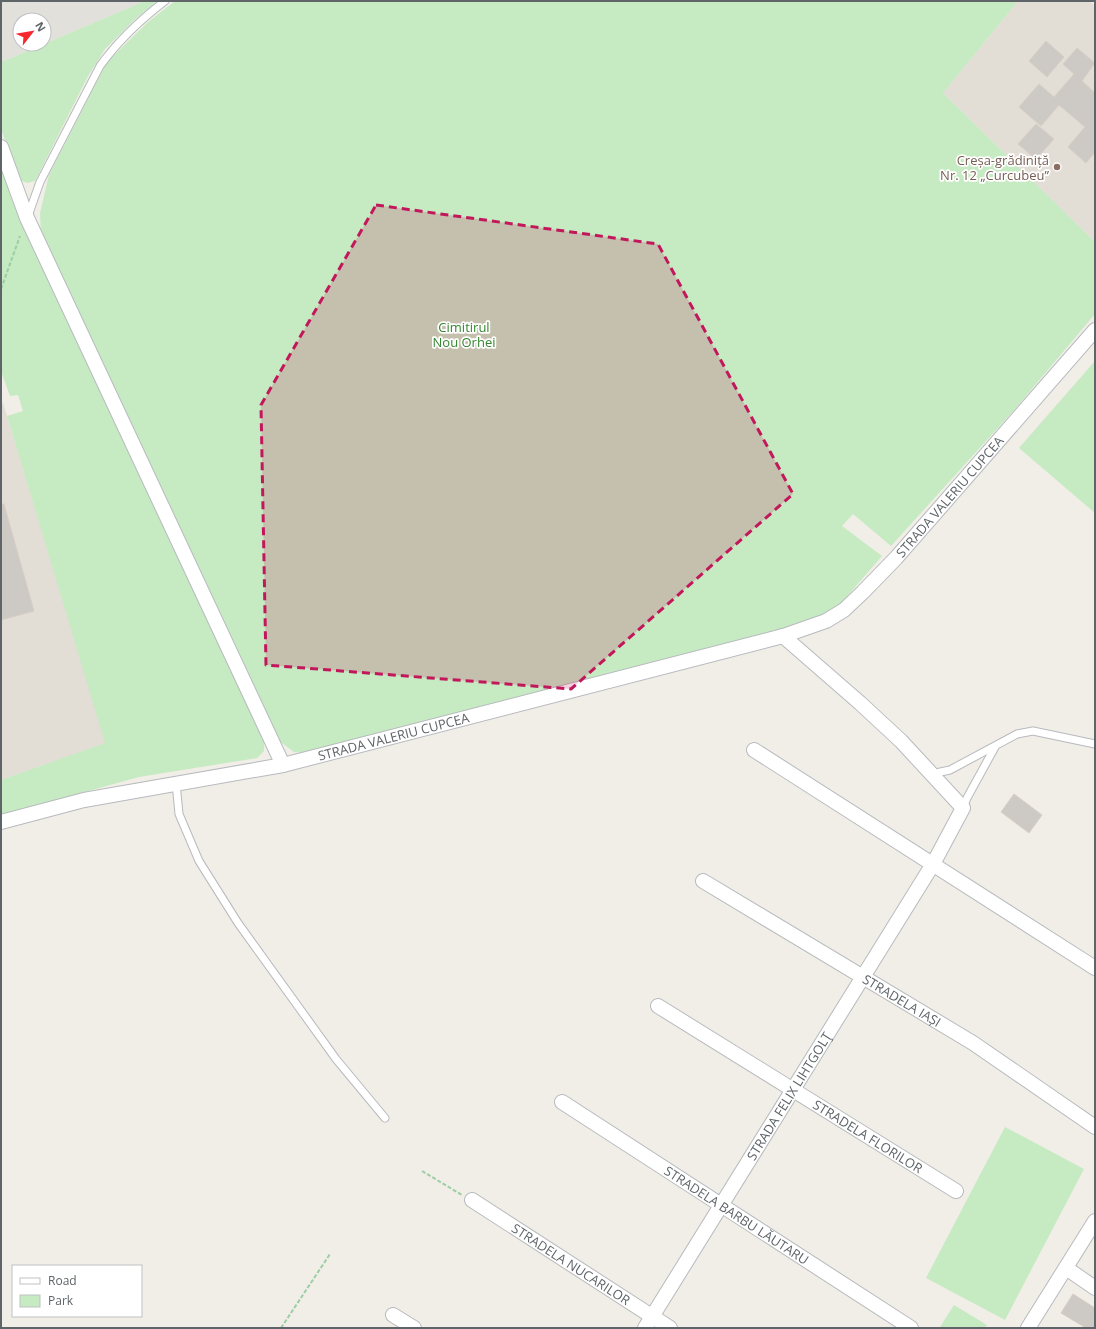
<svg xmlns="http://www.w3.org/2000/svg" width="1096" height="1329" font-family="'Open Sans',sans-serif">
  <rect width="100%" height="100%" fill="#f1eee7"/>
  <path fill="#e2e0db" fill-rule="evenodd" d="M1,1H145L4,61L1,60ZM20,20H44V44H20Z"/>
  <g fill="#e2ddd5">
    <path d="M1018,1H1089L1095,6V242L943,93Z"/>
    <path d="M3,403L106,743L1,780V404Z"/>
  </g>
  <g fill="#c6eac2">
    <path d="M145,1H157L133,21L105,49L88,76L35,181L27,183L20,180L1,129V60L4,61Z"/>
    <path d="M175,1H1018L943,93L1095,242V314L1015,409L891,546L853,514L842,526L882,556L835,610L813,620L694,654L307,753L294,752L278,740L41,235L40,213L49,175L107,62L148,22Z"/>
    <path d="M1,164L26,228L170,541L264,737V751L257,758L139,777L1,815V780L105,743L7,416L23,411L18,395L10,396L1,371Z"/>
    <path d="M1095,361V513L1019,448Z"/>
    <path d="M1005,1127L1084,1169L1005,1320L926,1278Z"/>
    <path d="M954,1305L987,1325L985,1328L940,1327Z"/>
  </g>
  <g fill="#cdc9c4" stroke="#d7cfc5">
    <path d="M1046,41L1064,57L1047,77L1029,61Z"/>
    <path d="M1077,48L1095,63L1082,81L1095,93V152L1086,163L1068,147L1085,127L1059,105L1041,126L1019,107L1039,84L1054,97L1074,74L1063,64Z"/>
    <path d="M1036,124L1054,139L1036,159L1018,144Z"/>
    <path d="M1,504H4L34,611L1,620Z"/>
    <path d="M1014,794L1042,815L1029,833L1001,812Z"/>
    <path d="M1073,1294L1095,1308V1328H1086L1061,1313Z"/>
  </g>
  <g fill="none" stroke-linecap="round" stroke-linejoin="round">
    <g stroke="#b7babe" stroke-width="9">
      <g id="lane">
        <path d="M28,216L40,182L100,66C118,41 140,20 165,1"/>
        <path d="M931,774L950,770L1017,734L1033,731L1095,744"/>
        <path d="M176,783L179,814L199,861L238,923L336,1059L385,1118"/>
        <path d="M963,808L967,798L995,747"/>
      </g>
    </g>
    <g stroke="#b7babe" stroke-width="16">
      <g id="street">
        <path d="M1,147L27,218L283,765"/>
        <path d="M754,750L1095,968"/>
        <path id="s1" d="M1,822L84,800L283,765L783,636L826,621L844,610L863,592L896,558L1095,330"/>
        <path id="s2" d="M703,881L973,1043L1095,1127"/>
        <path id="s3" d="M658,1006L956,1191"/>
        <path id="s4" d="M562,1102L911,1328"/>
        <path id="s5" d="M472,1200L670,1328"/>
        <path d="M1066,1268L1095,1288"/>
        <path d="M393,1315L414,1328"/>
        <path id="s6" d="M645,1328L933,864L963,808L901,741L860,703L783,636"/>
        <path d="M1028,1328L1095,1221"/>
      </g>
    </g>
    <g stroke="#9ccea5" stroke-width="2" stroke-dasharray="4 2" stroke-linecap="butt">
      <path d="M1,289L20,236"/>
      <path d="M422,1171L462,1195"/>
      <path d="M281,1328L330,1254"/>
    </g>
    <use href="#lane" stroke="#fff" stroke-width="7"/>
    <use href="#street" stroke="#fff" stroke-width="14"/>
  </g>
  <path fill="#c2185b" fill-opacity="0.2" stroke="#c2185b" stroke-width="3" stroke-dasharray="8 5" stroke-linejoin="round" d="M376,205L658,244L793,494L571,689L266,665L261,405Z"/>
  <circle fill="#8d6e63" stroke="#fff" stroke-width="1.5" cx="1057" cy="167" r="4"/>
  <g text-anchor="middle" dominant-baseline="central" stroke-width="3.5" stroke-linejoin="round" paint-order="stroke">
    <g font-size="13" fill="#785e54" stroke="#fff" text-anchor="end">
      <text x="1049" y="160">Creșa-grădiniță<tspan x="1049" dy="15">Nr. 12 „Curcubeu”</tspan></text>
    </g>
    <g font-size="13" fill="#34862f" stroke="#fff">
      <text x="464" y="327">Cimitirul<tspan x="464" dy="15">Nou Orhei</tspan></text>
    </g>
    <g font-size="13" fill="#5e6468" stroke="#fff">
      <text stroke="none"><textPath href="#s1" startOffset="1026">STRADA VALERIU CUPCEA</textPath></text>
      <text stroke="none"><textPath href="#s1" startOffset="402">STRADA VALERIU CUPCEA</textPath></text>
      <text stroke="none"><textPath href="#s2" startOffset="232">STRADELA IAȘI</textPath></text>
      <text stroke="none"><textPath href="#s6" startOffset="273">STRADA FELIX LIHTGOLŢ</textPath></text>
      <text stroke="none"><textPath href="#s3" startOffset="247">STRADELA FLORILOR</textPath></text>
      <text stroke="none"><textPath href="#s4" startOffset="208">STRADELA BARBU LĂUTARU</textPath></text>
      <text stroke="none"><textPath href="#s5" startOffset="118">STRADELA NUCARILOR</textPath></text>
    </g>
  </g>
  <rect width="1096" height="1329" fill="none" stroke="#5e6468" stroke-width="4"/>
  <rect x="12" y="1265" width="130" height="52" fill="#ffffff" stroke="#bfc1c3"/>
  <rect x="20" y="1278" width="20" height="6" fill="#ffffff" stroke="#bfc1c3"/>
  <text x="48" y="1285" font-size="12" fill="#5e6468">Road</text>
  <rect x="20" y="1295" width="20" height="12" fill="#c6eac2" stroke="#bfc1c3"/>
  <text x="48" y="1305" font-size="12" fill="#5e6468">Park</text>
  <g transform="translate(32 32) rotate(59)"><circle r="19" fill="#ffffff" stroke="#bfc1c3"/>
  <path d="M0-3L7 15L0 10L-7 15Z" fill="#f6282e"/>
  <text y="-6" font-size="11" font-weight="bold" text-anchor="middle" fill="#5e6468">N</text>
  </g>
</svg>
